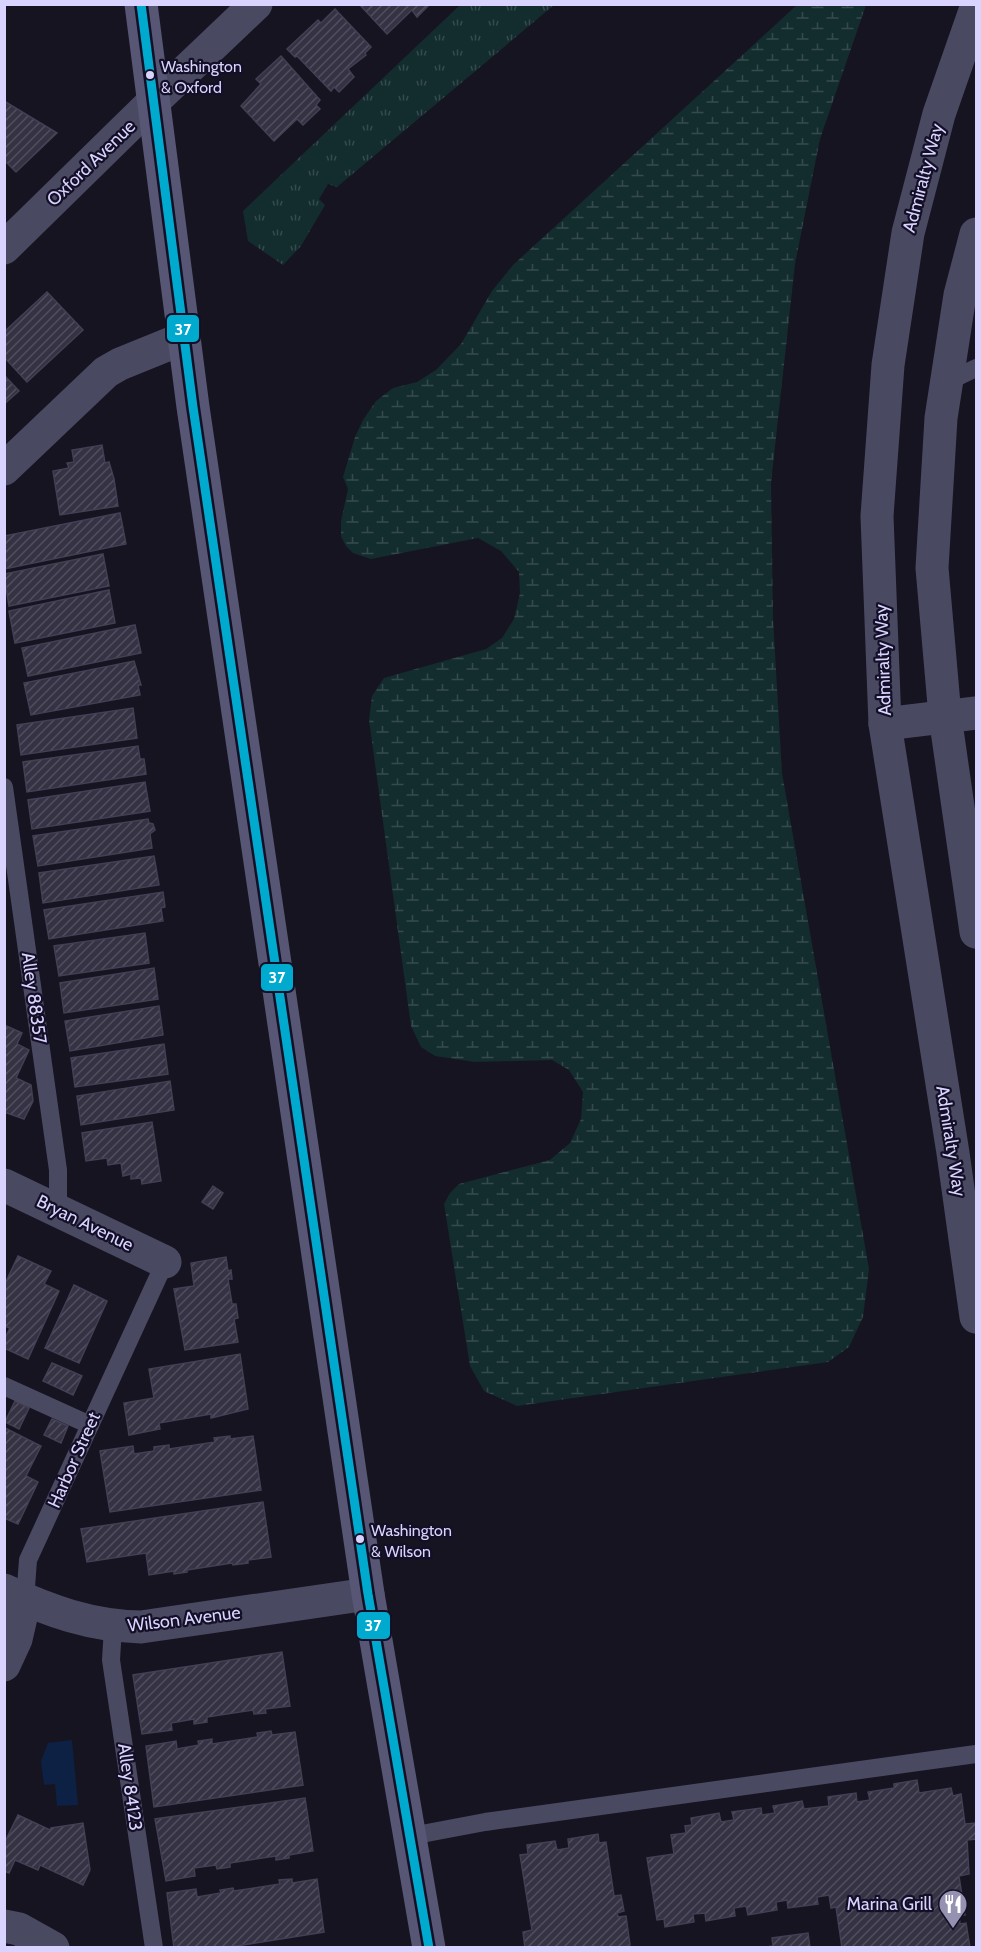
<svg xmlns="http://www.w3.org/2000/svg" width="981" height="1952" font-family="Cabin,sans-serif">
  <defs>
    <pattern id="grass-tufts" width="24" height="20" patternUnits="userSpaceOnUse" patternTransform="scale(1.5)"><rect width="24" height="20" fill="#132c2d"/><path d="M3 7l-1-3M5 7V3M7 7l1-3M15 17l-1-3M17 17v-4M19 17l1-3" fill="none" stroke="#354a4c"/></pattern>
    <pattern id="wetland-marsh" width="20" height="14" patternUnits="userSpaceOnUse" patternTransform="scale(1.5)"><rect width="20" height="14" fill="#132c2d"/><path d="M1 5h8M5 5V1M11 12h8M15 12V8" fill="none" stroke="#354a4c"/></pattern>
    <pattern id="building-hatch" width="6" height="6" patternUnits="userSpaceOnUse" patternTransform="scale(1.5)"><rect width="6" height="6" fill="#343243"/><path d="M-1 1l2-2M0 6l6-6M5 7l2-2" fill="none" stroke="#514f5f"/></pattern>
  </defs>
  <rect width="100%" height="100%" fill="#161421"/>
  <path fill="url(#grass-tufts)" d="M460,5H554L337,187L328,184L319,199L325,205L301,246L283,265L248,241L243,211Z"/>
  <path fill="url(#wetland-marsh)" d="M798,4L866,5L820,139L795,264L771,483L773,619L782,773L869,1269L863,1317L849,1347L828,1362L517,1406L484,1391L470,1366L444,1204L450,1193L459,1184L550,1160L570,1143L581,1119L583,1092L569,1070L552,1060L475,1062L435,1056L421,1047L411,1026L369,720L372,696L384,678L486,649L502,638L514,619L520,593L519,572L501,551L478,538L371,559L353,553L346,546L341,536V521L348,489L343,477L355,437L363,420L376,401L393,388L417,382L436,370L461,344L492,291L513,265Z"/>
  <path fill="#0d2144" d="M72,1740L78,1805L57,1806L55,1784L44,1785L41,1761L48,1743Z"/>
  <g fill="url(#building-hatch)" stroke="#433f54" stroke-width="1.5">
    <path d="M359,4H430L417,17L412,10L387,34Z"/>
    <path d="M335,9L371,47L365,53L366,55L348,69L354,77L339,92L334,87L331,91L297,56L295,57L287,49L318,20L321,23Z"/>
    <path d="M281,56L320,100L316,105L320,109L303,125L297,119L274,141L241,106L261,84L256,79Z"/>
    <path d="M4,101L57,133L16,172L4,160Z"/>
    <path d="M47,292L83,330L27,382L4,357V332Z"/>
    <path d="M4,375L19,391L4,404Z"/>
    <path d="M102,445L105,463L109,462L114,479L118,506L60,515L53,471L69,468L67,463L74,462L72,450Z"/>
    <path d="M120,513L126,544L4,569V536Z"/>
    <path d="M103,554L109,586L9,606L4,574Z"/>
    <path d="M109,590L115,623L15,643L9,611Z"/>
    <path d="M135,625L141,653L28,676L22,648Z"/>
    <path d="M134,661L141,685H138L140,695L31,715L24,683Z"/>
    <path d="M133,708L137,738L21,755L17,725Z"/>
    <path d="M138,746L140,759H144L146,774L27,792L23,762Z"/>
    <path d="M145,782L150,811L32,829L28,800Z"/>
    <path d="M148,819L149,823L153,824L155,830L150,834L152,848L38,866L33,836Z"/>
    <path d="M154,856L159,885L43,903L39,873Z"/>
    <path d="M163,892L165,907L161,908L163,921L49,939L44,910Z"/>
    <path d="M145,933L149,963L59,976L54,946Z"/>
    <path d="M154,968L158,999L64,1013L60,983Z"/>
    <path d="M159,1006L163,1035L70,1051L65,1021Z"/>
    <path d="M4,1025L22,1033L17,1044L29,1050L16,1078L31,1085L33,1101L24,1119L4,1112Z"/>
    <path d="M164,1044L168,1074L75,1087L71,1058Z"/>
    <path d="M170,1081L174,1110L81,1125L77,1096Z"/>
    <path d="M152,1122L161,1181L142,1184L141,1178L131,1179V1174L123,1176L121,1163L108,1165L107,1158L86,1161L82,1133Z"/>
    <path d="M213,1186L223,1193L213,1209L202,1202Z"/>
    <path d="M18,1256L51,1271L44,1284L59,1291L28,1359L4,1348V1340L10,1328L4,1326V1286Z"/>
    <path d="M226,1257L228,1271L231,1270L232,1279H228L232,1304H236L238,1318L234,1319L238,1342L185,1350L174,1289L194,1286L191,1263Z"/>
    <path d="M74,1285L107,1301L79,1363L45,1348Z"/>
    <path d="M240,1354L248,1409L211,1418V1414L159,1423L160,1429L129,1435L124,1403L154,1398L149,1369Z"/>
    <path d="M52,1363L82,1376L73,1395L43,1381Z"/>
    <path d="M15,1401L29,1408L19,1429L5,1422Z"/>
    <path d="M52,1419L68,1426L61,1443L44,1435Z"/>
    <path d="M5,1428L41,1446L26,1476L38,1482L18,1524L4,1518Z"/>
    <path d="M230,1436V1439L253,1436L261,1490L110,1512L100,1451L133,1446L134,1454L154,1451V1447L169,1445V1449L215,1442L214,1438Z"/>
    <path d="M263,1502L271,1557L248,1560V1563L233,1565L232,1563L187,1570V1572L174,1574V1571L149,1575L146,1553L87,1562L81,1529Z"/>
    <path d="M282,1652L290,1706L265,1709L266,1713L254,1714L253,1710L207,1717V1722L194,1724V1719L171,1723L172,1730L142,1734L133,1675Z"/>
    <path d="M271,1731L272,1735L295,1732L303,1785L154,1807L146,1746L176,1741L177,1749L199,1745L198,1741L212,1739V1744L258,1737L257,1733Z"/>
    <path d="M917,1780L919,1793L951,1788L953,1796L961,1794L965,1824L976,1823V1839L967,1840L969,1874L959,1876L965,1915H959L960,1924L966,1923L970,1948H842L836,1907L831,1908L829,1895L817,1897L818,1904L788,1908L787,1900L776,1902L777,1910L748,1915L746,1906L734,1908L735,1916L706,1921L705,1913L693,1914L694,1922L665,1927L664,1919L657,1920L647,1858L674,1854L671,1835L686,1833L685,1826L692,1825L691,1818L719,1813L721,1822L734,1820L732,1812L761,1808L762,1815L775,1813L773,1806L802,1801L804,1809L829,1806L828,1797L856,1793L857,1802L870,1800L868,1792L894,1788V1784Z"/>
    <path d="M305,1798L313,1851L289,1855V1858L276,1860V1856L230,1863V1867L217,1869L216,1865L194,1868L195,1876L166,1881L155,1819Z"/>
    <path d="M18,1815L50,1830L51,1828L83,1823L90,1870L83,1885L40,1865L38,1870L15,1860L9,1873L4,1871V1844Z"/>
    <path d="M598,1834L599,1843L606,1842L614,1896L621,1895L624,1911L617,1913L618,1917L626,1916L630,1945L622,1948H525L523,1932L532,1930L520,1855L528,1854L527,1845L555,1841L557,1850L569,1848L568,1839Z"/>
    <path d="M292,1879V1883L317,1879L324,1932L224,1948H174L167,1893L196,1889L197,1897L221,1893L220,1890L233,1888L234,1891L280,1884L279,1880Z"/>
    <path d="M808,1933L810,1948H759L773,1946L772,1938Z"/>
  </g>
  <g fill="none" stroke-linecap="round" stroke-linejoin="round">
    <g stroke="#4a4962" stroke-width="18">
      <path d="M947,382L976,368"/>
      <path d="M4,787L58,1170V1209"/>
      <path d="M4,1386L90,1425"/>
      <path d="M25,1600L28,1560L165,1262"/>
      <path d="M113,1627L111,1660L154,1948"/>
      <path d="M411,1836L485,1822L976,1754"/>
    </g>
    <g stroke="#4a4962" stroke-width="33">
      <path d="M4,248L154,101L256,4"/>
      <path d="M4,469L106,372L120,364L184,338"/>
      <path d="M885,724L976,713"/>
      <path d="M4,1185L165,1262"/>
      <path d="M4,1590C49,1611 91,1626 141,1627L368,1594"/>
      <path d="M4,1665L16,1639L25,1600"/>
      <path d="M4,1926L19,1929L53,1948"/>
    </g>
    <g stroke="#4a4962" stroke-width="33">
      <path d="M976,8L939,114L908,233L888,365L877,516L885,724L953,1153L976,1317"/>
      <path d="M976,234L960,295L941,418L932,568L945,716L976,932"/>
    </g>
    <path stroke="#575674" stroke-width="33" d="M141,4L193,407L368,1594L429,1948"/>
    <g stroke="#130f26" stroke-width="14">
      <path id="bus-1" d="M141,4L193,407L368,1594L429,1948"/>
    </g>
    <use href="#bus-1" stroke="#00a9ce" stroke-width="9"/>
  </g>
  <defs>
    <g id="restaurant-pin" transform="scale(1.5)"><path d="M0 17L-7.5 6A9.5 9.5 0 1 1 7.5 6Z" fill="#9591b1" stroke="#130f26"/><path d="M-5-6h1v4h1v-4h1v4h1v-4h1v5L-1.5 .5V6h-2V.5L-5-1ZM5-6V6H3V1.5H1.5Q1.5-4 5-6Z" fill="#fff"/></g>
  </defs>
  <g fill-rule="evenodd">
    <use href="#restaurant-pin" x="953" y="1904"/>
  </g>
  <g fill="#d9d4ff" stroke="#130f26" stroke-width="2">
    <circle cx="150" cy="75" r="5"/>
    <circle cx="360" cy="1539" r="5"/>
  </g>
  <g text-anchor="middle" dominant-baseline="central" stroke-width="4.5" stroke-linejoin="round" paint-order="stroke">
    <g font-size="16" fill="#d9d4ff" stroke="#130f26" text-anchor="start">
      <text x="161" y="66">Washington<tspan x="161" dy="21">&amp; Oxford</tspan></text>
      <text x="371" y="1530">Washington<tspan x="371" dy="21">&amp; Wilson</tspan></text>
    </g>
    <g font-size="18" fill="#d9d4ff" stroke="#130f26">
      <text transform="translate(91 163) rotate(-44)">Oxford Avenue</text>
      <text transform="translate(923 178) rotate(-75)">Admiralty Way</text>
      <text transform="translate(883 660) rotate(-92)">Admiralty Way</text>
      <text transform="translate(34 998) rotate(82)">Alley 88357</text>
      <text transform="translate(951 1141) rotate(81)">Admiralty Way</text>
      <text transform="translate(85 1223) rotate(26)">Bryan Avenue</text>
      <text transform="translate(74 1460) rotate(-66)">Harbor Street</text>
      <text transform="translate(184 1619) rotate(-7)">Wilson Avenue</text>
      <text transform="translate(130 1787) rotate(82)">Alley 84123</text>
    </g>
    <g font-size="18" fill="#d9d4ff" stroke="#130f26" text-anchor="end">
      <text x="932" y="1904">Marina Grill</text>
    </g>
  </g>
  <g stroke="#130f26" stroke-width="2">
    <rect x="166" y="314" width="34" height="29" rx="6" fill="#00a9ce"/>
    <rect x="260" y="963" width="34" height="29" rx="6" fill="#00a9ce"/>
    <rect x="356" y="1611" width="35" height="29" rx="6" fill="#00a9ce"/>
  </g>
  <g font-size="16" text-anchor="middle" font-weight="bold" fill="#fff">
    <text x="183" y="335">37</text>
    <text x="277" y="983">37</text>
    <text x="373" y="1631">37</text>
  </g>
  <rect width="981" height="1952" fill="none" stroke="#d9d4ff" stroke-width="12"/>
</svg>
